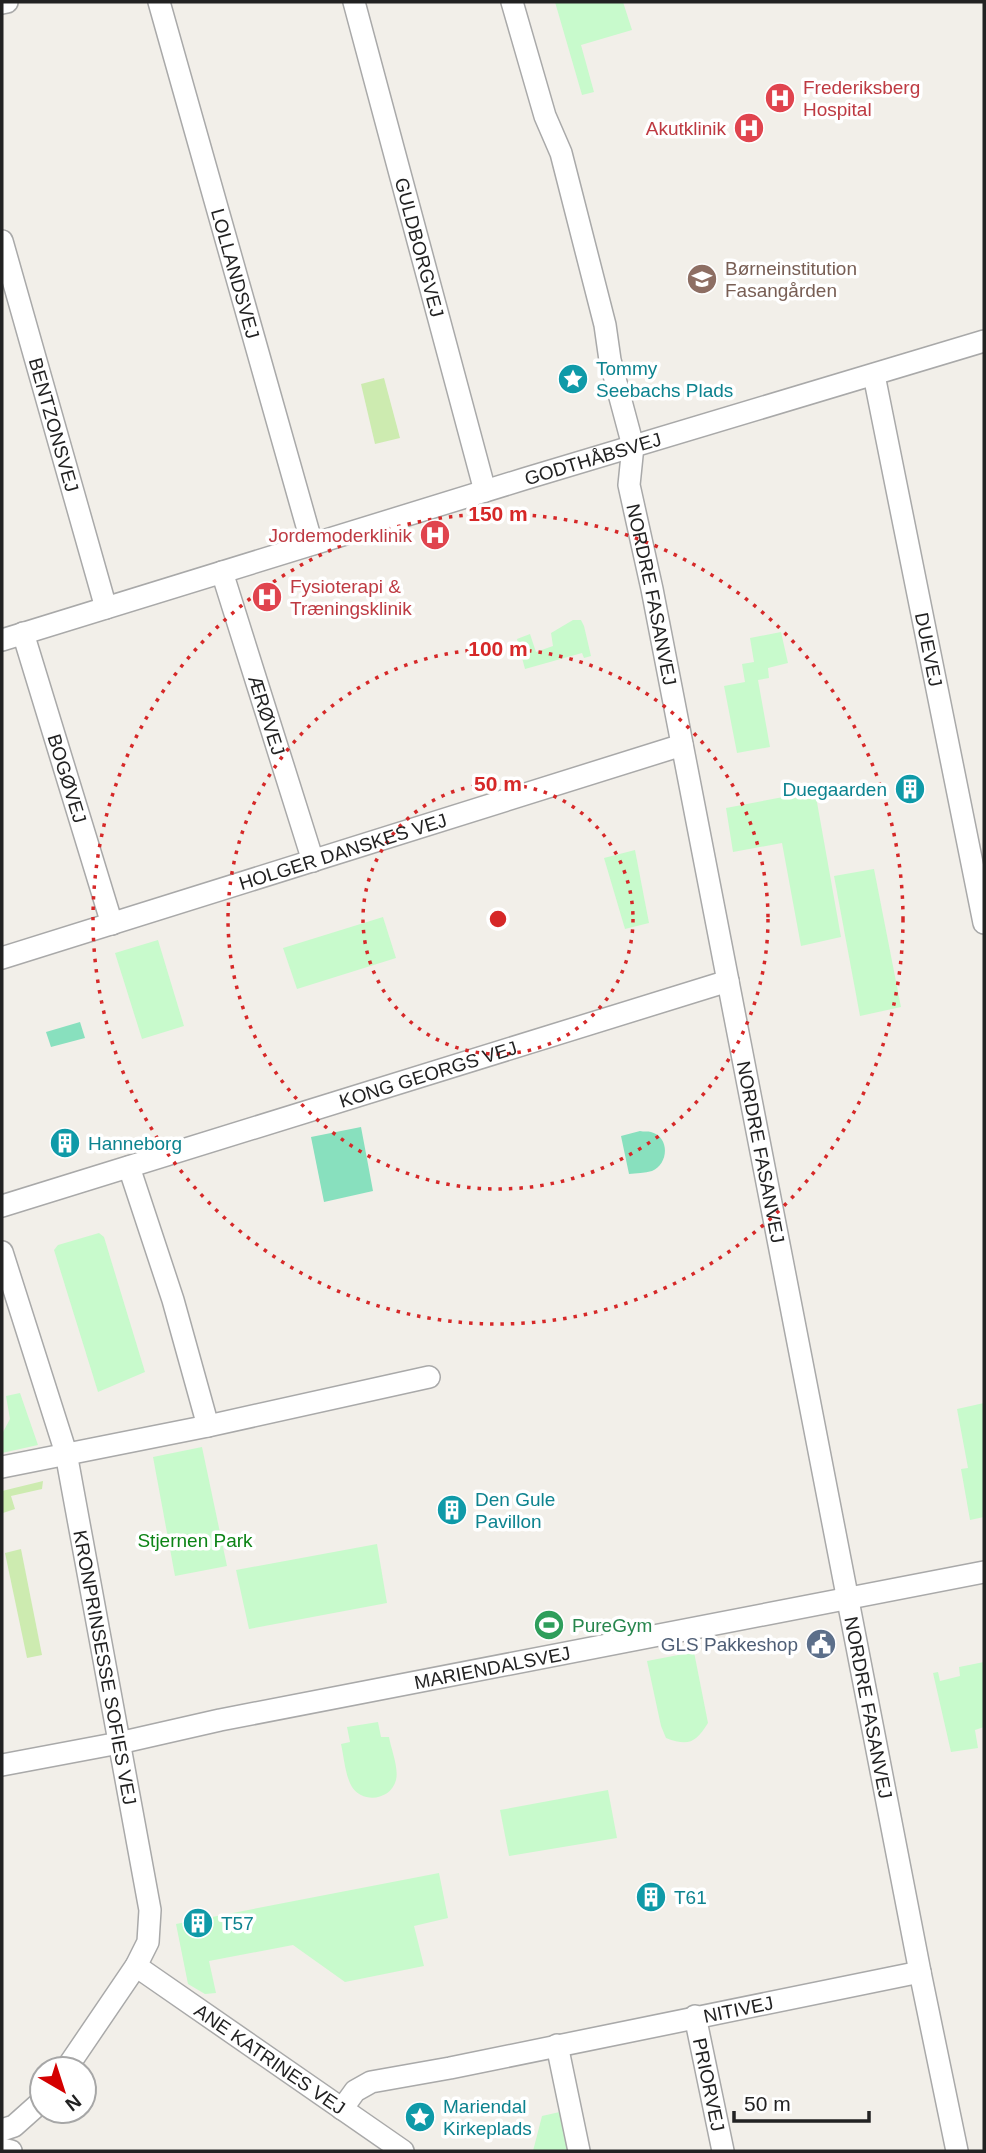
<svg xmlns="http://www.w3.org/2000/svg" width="986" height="2153" font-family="Helvetica,sans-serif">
  <rect width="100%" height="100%" fill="#f2efe9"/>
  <g fill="#cdebb0">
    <path d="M384,378L400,438L375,444L361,384Z"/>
    <path d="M43,1481L42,1489L11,1496L15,1509L3,1513L2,1491Z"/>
    <path d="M21,1549L42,1655L27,1658L5,1553Z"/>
  </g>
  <g fill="#c8facc">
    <path d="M555,2H623L632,30L581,45L594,92L582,95Z"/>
    <path d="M573,620H581L584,626L591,656L584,658L582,653L525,669L517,639L530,634L536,652L553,646L551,633Z"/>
    <path d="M781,632L788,663L768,668L769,678L758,680L770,747L737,753L724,686L745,682L742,664L754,662L750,638Z"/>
    <path d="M815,791L841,937L801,946L782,843L733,852L726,808Z"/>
    <path d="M635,850L649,923L625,929L604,858Z"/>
    <path d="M874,869L901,1007L860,1016L834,876Z"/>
    <path d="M383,917L396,958L297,989L283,948Z"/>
    <path d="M158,940L184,1026L142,1039L115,953Z"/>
    <path d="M99,1233L104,1237L145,1372L98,1392L54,1250L58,1245Z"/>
    <path d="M20,1393L38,1445L2,1453V1434L10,1419L6,1396Z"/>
    <path d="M984,1403V1517L970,1520L961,1469L968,1468L957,1409Z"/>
    <path d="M202,1447L227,1566L175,1576L153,1457Z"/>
    <path d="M377,1544L387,1603L249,1629L236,1570Z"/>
    <path d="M694,1652L708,1723C696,1742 689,1747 666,1738L661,1726L647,1661Z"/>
    <path d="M984,1662V1727L975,1730L978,1748L951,1752L933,1673L938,1672L940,1681L960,1676L959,1667Z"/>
    <path d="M378,1722L381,1737H389C391,1749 399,1768 396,1780C391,1800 363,1804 352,1787C345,1775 344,1757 341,1744L350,1742L347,1727Z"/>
    <path d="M608,1790L617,1838L509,1856L500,1810Z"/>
    <path d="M439,1873L448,1918L414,1926L424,1966L345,1982L293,1945L209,1961L216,1993L205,1994L188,1984L176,1924Z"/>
    <path d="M564,2111L571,2151H533L542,2116Z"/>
  </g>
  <g fill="#88e0be">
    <path d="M80,1022L85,1038L51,1047L46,1032Z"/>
    <path d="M361,1127L373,1191L324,1202L311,1137Z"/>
    <path d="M640,1131C644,1132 648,1131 651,1132C670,1137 669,1164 652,1171C645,1173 636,1173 629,1174L621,1136Z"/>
  </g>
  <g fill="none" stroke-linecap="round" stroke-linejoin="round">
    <g stroke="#a9a9a9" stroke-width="24">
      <g id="minor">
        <path id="s1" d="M159,2L312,544"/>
        <path id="s2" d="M354,2L485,491"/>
        <path id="s3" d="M512,2L545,116L561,153L605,325L610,360L633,446L629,485L652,589L920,1972L957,2151"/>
        <path d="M2,3L7,2"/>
        <path id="s4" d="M2,241L106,608"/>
        <path id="s5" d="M874,375L984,923"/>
        <path id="s6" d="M222,572L313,861"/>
        <path id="s7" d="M23,633L112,924"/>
        <path id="s8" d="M2,640L524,479L984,341"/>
        <path id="s9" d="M2,958L682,745"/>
        <path d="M129,1167L173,1300L208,1426"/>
        <path id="s10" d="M2,1206L728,981"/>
        <path id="s11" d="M2,1252L66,1453L150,1910L148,1942L136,1966L66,2069"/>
        <path d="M2,1467L208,1426L429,1377"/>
        <path id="s12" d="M2,1765L119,1743L220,1720L984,1572"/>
        <path id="s13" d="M136,1966L403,2151"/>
        <path id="s14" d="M695,2016L723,2151"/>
        <path d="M557,2045L579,2151"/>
        <path id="s15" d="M342,2109L355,2091L371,2082L450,2068L920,1972"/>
        <path d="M2,2130L14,2126L42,2101"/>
        <path d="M2,2149L11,2151"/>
      </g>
    </g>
    <use href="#minor" stroke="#fff" stroke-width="21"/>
  </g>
  <g fill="none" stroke="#d62828" stroke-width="3.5" stroke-dasharray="3.5 7">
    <circle cx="498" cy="919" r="135"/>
    <circle cx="498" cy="919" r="270"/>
    <circle cx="498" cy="919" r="405"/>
  </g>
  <defs>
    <g id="hospital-disc" transform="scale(1.575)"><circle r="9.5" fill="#e0444e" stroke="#fff"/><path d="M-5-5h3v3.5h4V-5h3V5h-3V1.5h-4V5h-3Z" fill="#fff"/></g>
    <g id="school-disc" transform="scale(1.575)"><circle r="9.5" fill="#8d6e63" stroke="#fff"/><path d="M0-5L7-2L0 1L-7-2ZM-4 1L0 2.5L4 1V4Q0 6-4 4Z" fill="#fff"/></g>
    <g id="sight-disc" transform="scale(1.575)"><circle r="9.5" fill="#0f9aa8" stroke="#fff"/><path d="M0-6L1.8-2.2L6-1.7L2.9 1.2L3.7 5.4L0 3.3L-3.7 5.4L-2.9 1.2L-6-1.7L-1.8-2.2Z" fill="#fff"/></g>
    <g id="building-disc" transform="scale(1.575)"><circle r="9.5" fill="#0f9aa8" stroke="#fff"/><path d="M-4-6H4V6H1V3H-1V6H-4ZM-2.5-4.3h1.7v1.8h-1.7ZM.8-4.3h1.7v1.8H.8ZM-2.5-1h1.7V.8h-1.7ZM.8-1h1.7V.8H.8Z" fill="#fff"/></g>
    <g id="stadium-disc" transform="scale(1.575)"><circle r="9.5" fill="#2e9e5b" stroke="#fff"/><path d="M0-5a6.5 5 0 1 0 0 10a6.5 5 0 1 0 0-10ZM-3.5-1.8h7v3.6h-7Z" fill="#fff"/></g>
    <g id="civic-disc" transform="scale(1.575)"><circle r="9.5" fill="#5c6f8a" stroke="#fff"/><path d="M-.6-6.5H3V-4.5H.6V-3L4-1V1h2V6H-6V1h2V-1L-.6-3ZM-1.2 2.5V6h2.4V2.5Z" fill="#fff"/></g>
  </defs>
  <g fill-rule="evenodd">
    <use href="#hospital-disc" x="780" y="98"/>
    <use href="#hospital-disc" x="749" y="128"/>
    <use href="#school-disc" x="702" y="279"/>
    <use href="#sight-disc" x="573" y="379"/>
    <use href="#hospital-disc" x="435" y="535"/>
    <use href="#hospital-disc" x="267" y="597"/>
    <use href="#building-disc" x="910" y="789"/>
    <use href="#building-disc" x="65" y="1143"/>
    <use href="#building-disc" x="452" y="1510"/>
    <use href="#stadium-disc" x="549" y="1625"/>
    <use href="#civic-disc" x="821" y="1644"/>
    <use href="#building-disc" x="651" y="1897"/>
    <use href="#building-disc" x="198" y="1923"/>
    <use href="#sight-disc" x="420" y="2117"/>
  </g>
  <g text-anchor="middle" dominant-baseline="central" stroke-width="7" stroke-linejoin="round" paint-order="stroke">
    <g font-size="19" fill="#be3a42" stroke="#fff" text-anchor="start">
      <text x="803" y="87">Frederiksberg<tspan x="803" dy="22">Hospital</tspan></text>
      <text x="726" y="128" text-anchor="end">Akutklinik</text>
      <text x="412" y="535" text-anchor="end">Jordemoderklinik</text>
      <text x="290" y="586">Fysioterapi &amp;<tspan x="290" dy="22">Træningsklinik</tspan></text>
    </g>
    <g font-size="19" fill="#222" stroke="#fff">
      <text stroke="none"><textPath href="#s2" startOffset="254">GULDBORGVEJ</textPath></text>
      <text stroke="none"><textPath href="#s1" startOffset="282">LOLLANDSVEJ</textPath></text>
      <text stroke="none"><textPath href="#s4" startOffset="191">BENTZONSVEJ</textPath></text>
      <text stroke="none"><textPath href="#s8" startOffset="618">GODTHÅBSVEJ</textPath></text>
      <text stroke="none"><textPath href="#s3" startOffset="612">NORDRE FASANVEJ</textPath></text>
      <text stroke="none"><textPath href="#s5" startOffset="280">DUEVEJ</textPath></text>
      <text stroke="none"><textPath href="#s6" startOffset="150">ÆRØVEJ</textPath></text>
      <text stroke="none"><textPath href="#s7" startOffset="152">BOGØVEJ</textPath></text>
      <text stroke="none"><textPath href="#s9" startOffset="357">HOLGER DANSKES VEJ</textPath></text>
      <text stroke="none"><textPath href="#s10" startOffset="446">KONG GEORGS VEJ</textPath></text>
      <text stroke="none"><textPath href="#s3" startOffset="1180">NORDRE FASANVEJ</textPath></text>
      <text stroke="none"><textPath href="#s12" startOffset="500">MARIENDALSVEJ</textPath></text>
      <text stroke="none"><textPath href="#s11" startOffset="429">KRONPRINSESSE SOFIES VEJ</textPath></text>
      <text stroke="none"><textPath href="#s3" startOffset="1746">NORDRE FASANVEJ</textPath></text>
      <text stroke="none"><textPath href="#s15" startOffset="415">NITIVEJ</textPath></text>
      <text stroke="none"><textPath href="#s13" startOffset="163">ANE KATRINES VEJ</textPath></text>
      <text stroke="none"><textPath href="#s14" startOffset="70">PRIORVEJ</textPath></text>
    </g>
    <g font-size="19" fill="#785e54" stroke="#fff" text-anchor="start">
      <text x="725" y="268">Børneinstitution<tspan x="725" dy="22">Fasangården</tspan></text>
    </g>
    <g font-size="19" fill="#0d838f" stroke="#fff" text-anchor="start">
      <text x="596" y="368">Tommy<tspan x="596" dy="22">Seebachs Plads</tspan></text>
      <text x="887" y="789" text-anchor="end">Duegaarden</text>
      <text x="88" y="1143">Hanneborg</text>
      <text x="475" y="1499">Den Gule<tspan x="475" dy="22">Pavillon</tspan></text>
      <text x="674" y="1897">T61</text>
      <text x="221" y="1923">T57</text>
      <text x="443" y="2106">Mariendal<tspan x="443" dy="22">Kirkeplads</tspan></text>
    </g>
    <g font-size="19" fill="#0c8416" stroke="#fff">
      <text x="195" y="1540">Stjernen Park</text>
    </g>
    <g font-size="19" fill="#27864d" stroke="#fff" text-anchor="start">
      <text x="572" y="1625">PureGym</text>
    </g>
    <g font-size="19" fill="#4e5e75" stroke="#fff" text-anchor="end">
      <text x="798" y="1644">GLS Pakkeshop</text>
    </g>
  </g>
  <circle cx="498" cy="919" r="10" fill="#d62828" stroke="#fff" stroke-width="3.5"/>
  <g font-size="21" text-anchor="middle" font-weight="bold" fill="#d62828" stroke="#fff" stroke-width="7" stroke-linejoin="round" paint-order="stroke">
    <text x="498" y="521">150 m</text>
    <text x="498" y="656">100 m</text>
    <text x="498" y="791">50 m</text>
  </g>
  <rect width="986" height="2153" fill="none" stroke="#222222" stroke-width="7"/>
  <g transform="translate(63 2090) rotate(141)"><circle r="33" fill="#ffffff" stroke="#a7a7a7" stroke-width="2"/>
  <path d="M0-5L12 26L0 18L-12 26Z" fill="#d40000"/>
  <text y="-10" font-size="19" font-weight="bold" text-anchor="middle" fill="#222222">N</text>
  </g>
  <path d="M734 2111v10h135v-10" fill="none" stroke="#222222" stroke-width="3.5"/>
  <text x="744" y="2111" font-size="21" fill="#222222" stroke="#ffffff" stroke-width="5" paint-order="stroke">50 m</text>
</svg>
